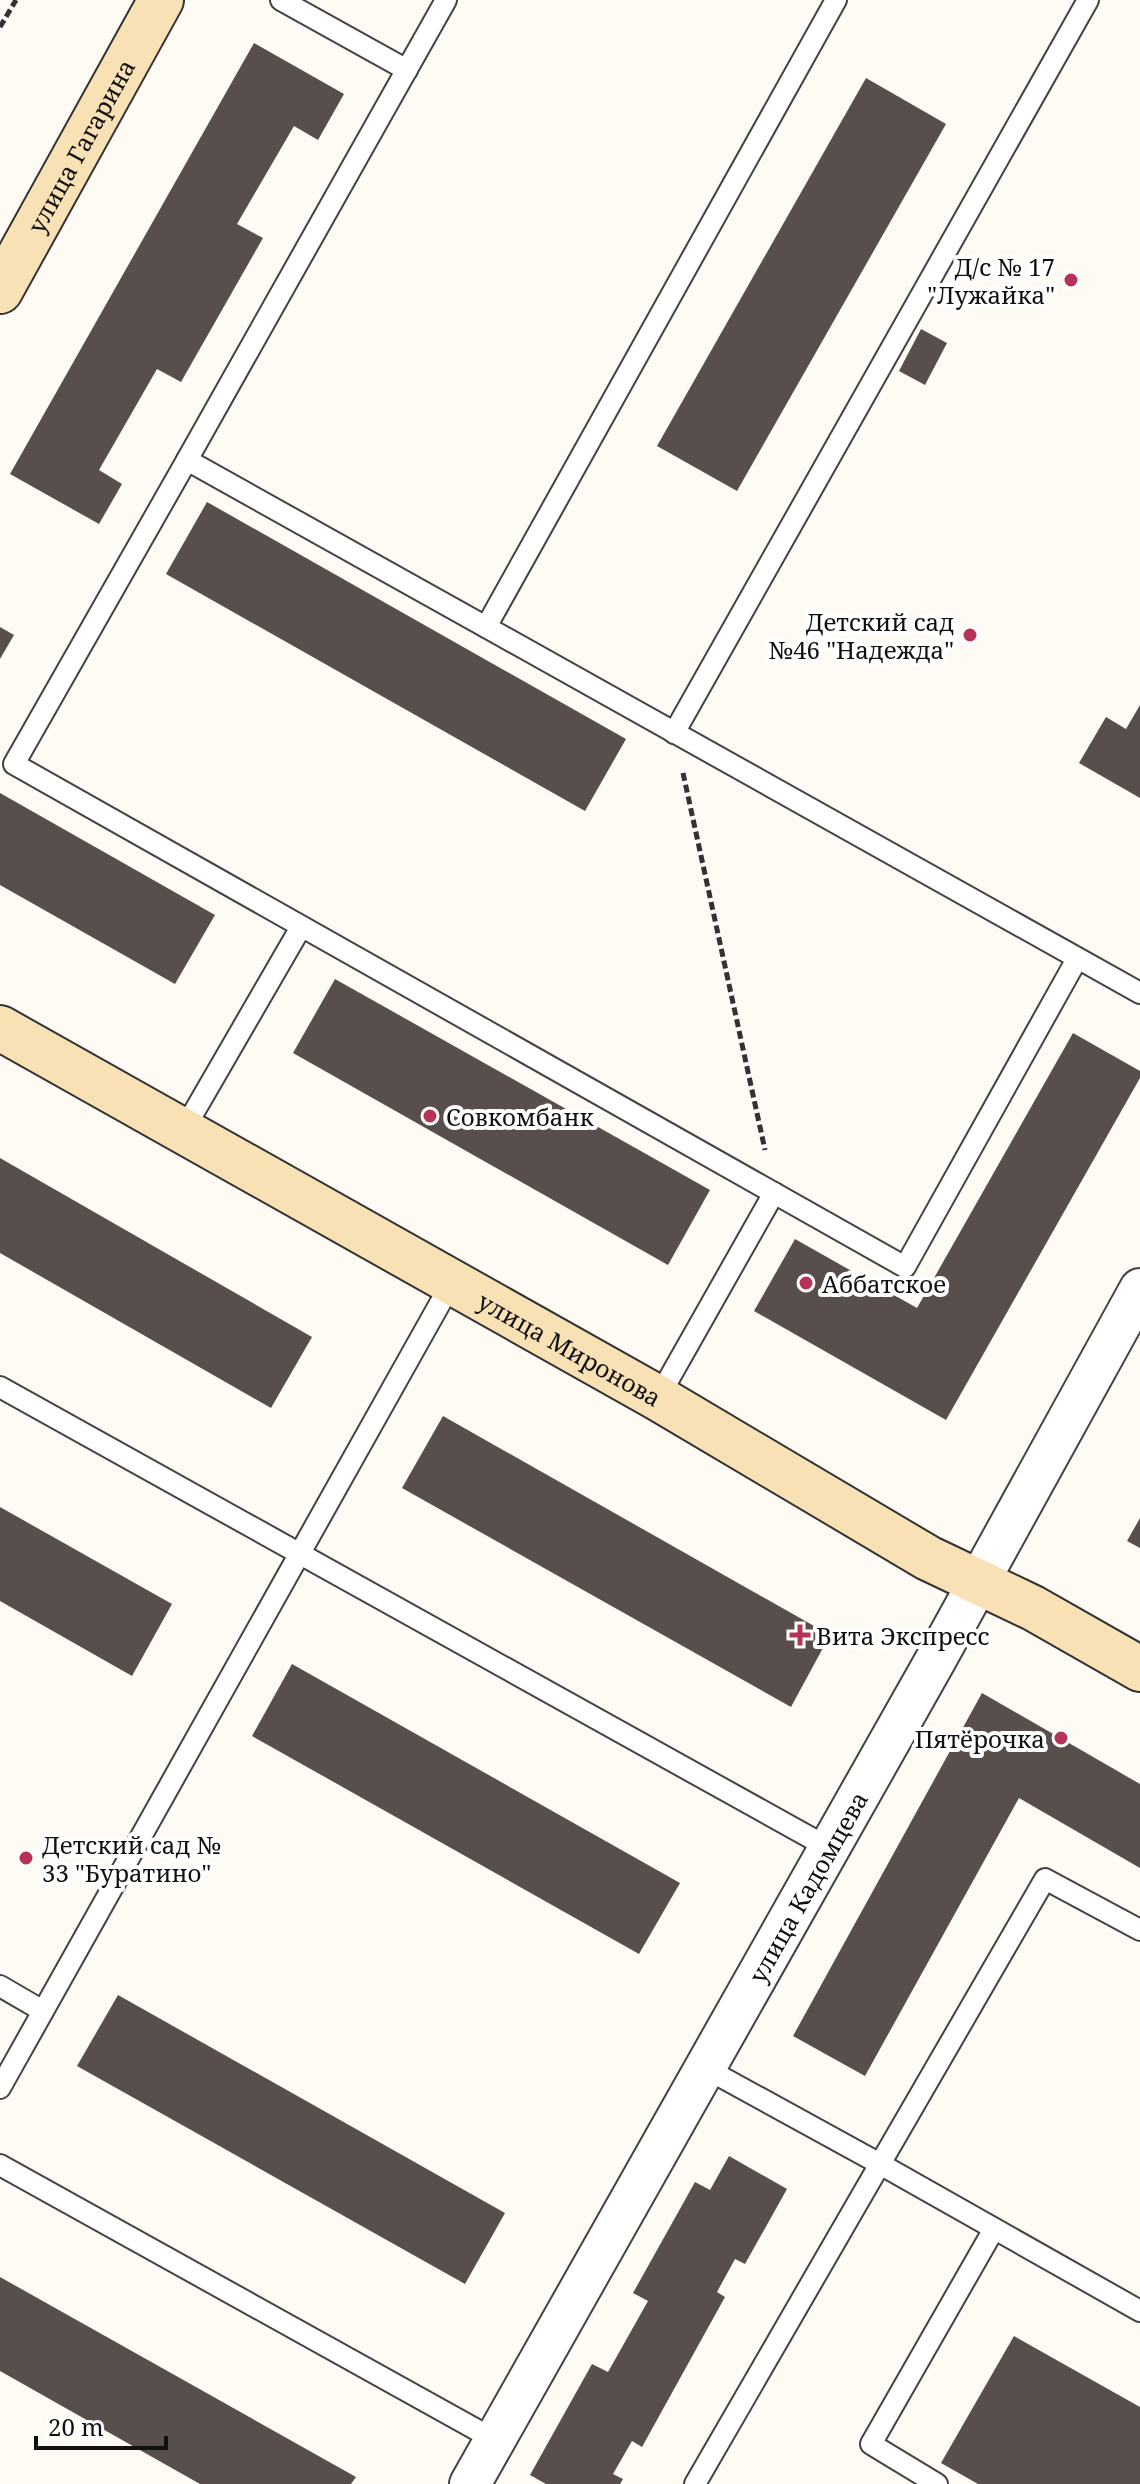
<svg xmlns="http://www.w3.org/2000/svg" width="1140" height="2484" font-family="'Noto Serif',serif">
  <rect width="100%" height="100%" fill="#fefaf4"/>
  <g fill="#584f4d">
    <path d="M254,43L344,94L318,140L294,126L237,224L263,238L181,382L157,369L99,470L122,484L99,524L10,474Z"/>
    <path d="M866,78L946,124L737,491L657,446Z"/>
    <path d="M921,329L947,343L925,385L899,371Z"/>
    <path d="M207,502L626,739L585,811L166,574Z"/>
    <path d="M0,627L14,635L0,659Z"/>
    <path d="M1140,705V798L1079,763L1106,717L1126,729Z"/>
    <path d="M0,793L215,915L175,984L0,885Z"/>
    <path d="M335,979L710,1190L668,1265L293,1053Z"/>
    <path d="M1073,1033L1140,1071V1078L946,1420L754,1311L795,1239L917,1308Z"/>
    <path d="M0,1158L312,1337L271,1408L0,1253Z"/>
    <path d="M443,1416L830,1635L791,1707L402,1488Z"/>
    <path d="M0,1507L172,1604L132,1676L0,1601Z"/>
    <path d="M1140,1518V1548L1127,1541Z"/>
    <path d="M292,1664L680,1883L639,1954L252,1736Z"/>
    <path d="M982,1693L1140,1784V1868L1019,1798L865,2076L793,2036Z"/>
    <path d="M118,1995L505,2213L465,2284L77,2066Z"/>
    <path d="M729,2156L787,2189L745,2264L735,2259L717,2292L725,2297L642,2447L632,2441L613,2474L623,2479L620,2484H546L530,2475L592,2364L608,2372L648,2301L633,2293L695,2182L710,2190Z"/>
    <path d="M0,2277L356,2477L351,2484H200L0,2371Z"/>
    <path d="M1014,2336L1140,2407V2484H978L941,2463Z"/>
  </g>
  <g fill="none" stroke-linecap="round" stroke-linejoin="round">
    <g stroke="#434343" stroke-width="24">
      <g id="service">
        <path d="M281,0L407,70"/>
        <path d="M836,0L486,627L1140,993"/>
        <path d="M187,460L446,0"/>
        <path d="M486,627L187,460L14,764L905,1267L1077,959"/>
        <path d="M674,733L1088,0"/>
        <path d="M183,1131L301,927"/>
        <path d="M0,1387L829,1848"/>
        <path d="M658,1398L774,1193"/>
        <path d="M1140,1930L1045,1879L880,2164L1140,2311"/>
        <path d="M0,1986L43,2011"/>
        <path d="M0,2088L452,1282"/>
        <path d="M0,2165L495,2440"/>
        <path d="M695,2484L880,2164L705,2068"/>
        <path d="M937,2484L871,2444L994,2229"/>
      </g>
    </g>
    <g stroke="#434343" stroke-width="44">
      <g id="minor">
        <path id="s1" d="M470,2484L935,1661L1140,1289"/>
      </g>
    </g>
    <g stroke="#323232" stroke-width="48">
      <g id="secondary">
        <path id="s2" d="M0,291L161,0"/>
        <path id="s3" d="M0,1028L658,1398L928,1558L1033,1608L1140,1669"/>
      </g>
    </g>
    <g stroke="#323232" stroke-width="5" stroke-dasharray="8 4" stroke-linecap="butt">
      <path d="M0,27L16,0"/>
      <path d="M683,773L765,1150"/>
    </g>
    <use href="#service" stroke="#fff" stroke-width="20"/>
    <use href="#minor" stroke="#fff" stroke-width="40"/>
    <use href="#secondary" stroke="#f8e1b5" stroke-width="44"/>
  </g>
  <g fill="#b53358" stroke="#fff" stroke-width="3">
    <circle cx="1071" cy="280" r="8"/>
    <circle cx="970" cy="635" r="8"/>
    <circle cx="430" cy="1116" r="8"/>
    <circle cx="806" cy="1283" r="8"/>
    <path d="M796 1623h8v8h8v8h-8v8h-8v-8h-8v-8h8z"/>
    <circle cx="1061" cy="1738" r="8"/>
    <circle cx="26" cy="1858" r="8"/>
  </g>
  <g text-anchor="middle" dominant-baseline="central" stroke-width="8" stroke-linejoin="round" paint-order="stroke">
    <g font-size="24" fill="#101010" stroke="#fff">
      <text stroke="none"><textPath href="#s2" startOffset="166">улица Гагарина</textPath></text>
      <text stroke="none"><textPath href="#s3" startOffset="654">улица Миронова</textPath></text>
      <text stroke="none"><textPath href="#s1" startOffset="686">улица Кадомцева</textPath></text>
    </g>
    <g font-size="24" fill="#101010" stroke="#fff" text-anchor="start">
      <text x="1055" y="266" text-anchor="end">Д/с № 17<tspan x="1055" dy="28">"Лужайка"</tspan></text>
      <text x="954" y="621" text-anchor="end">Детский сад<tspan x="954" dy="28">№46 "Надежда"</tspan></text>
      <text x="446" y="1116">Совкомбанк</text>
      <text x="822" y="1283">Аббатское</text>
      <text x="816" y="1635">Вита Экспресс</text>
      <text x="1045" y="1738" text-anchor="end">Пятёрочка</text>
      <text x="42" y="1844">Детский сад №<tspan x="42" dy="28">33 "Буратино"</tspan></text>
    </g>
  </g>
  <path d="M36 2436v12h130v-12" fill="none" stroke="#101010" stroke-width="4"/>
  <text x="48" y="2436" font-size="24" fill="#101010" stroke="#ffffff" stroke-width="6" paint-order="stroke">20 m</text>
</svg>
